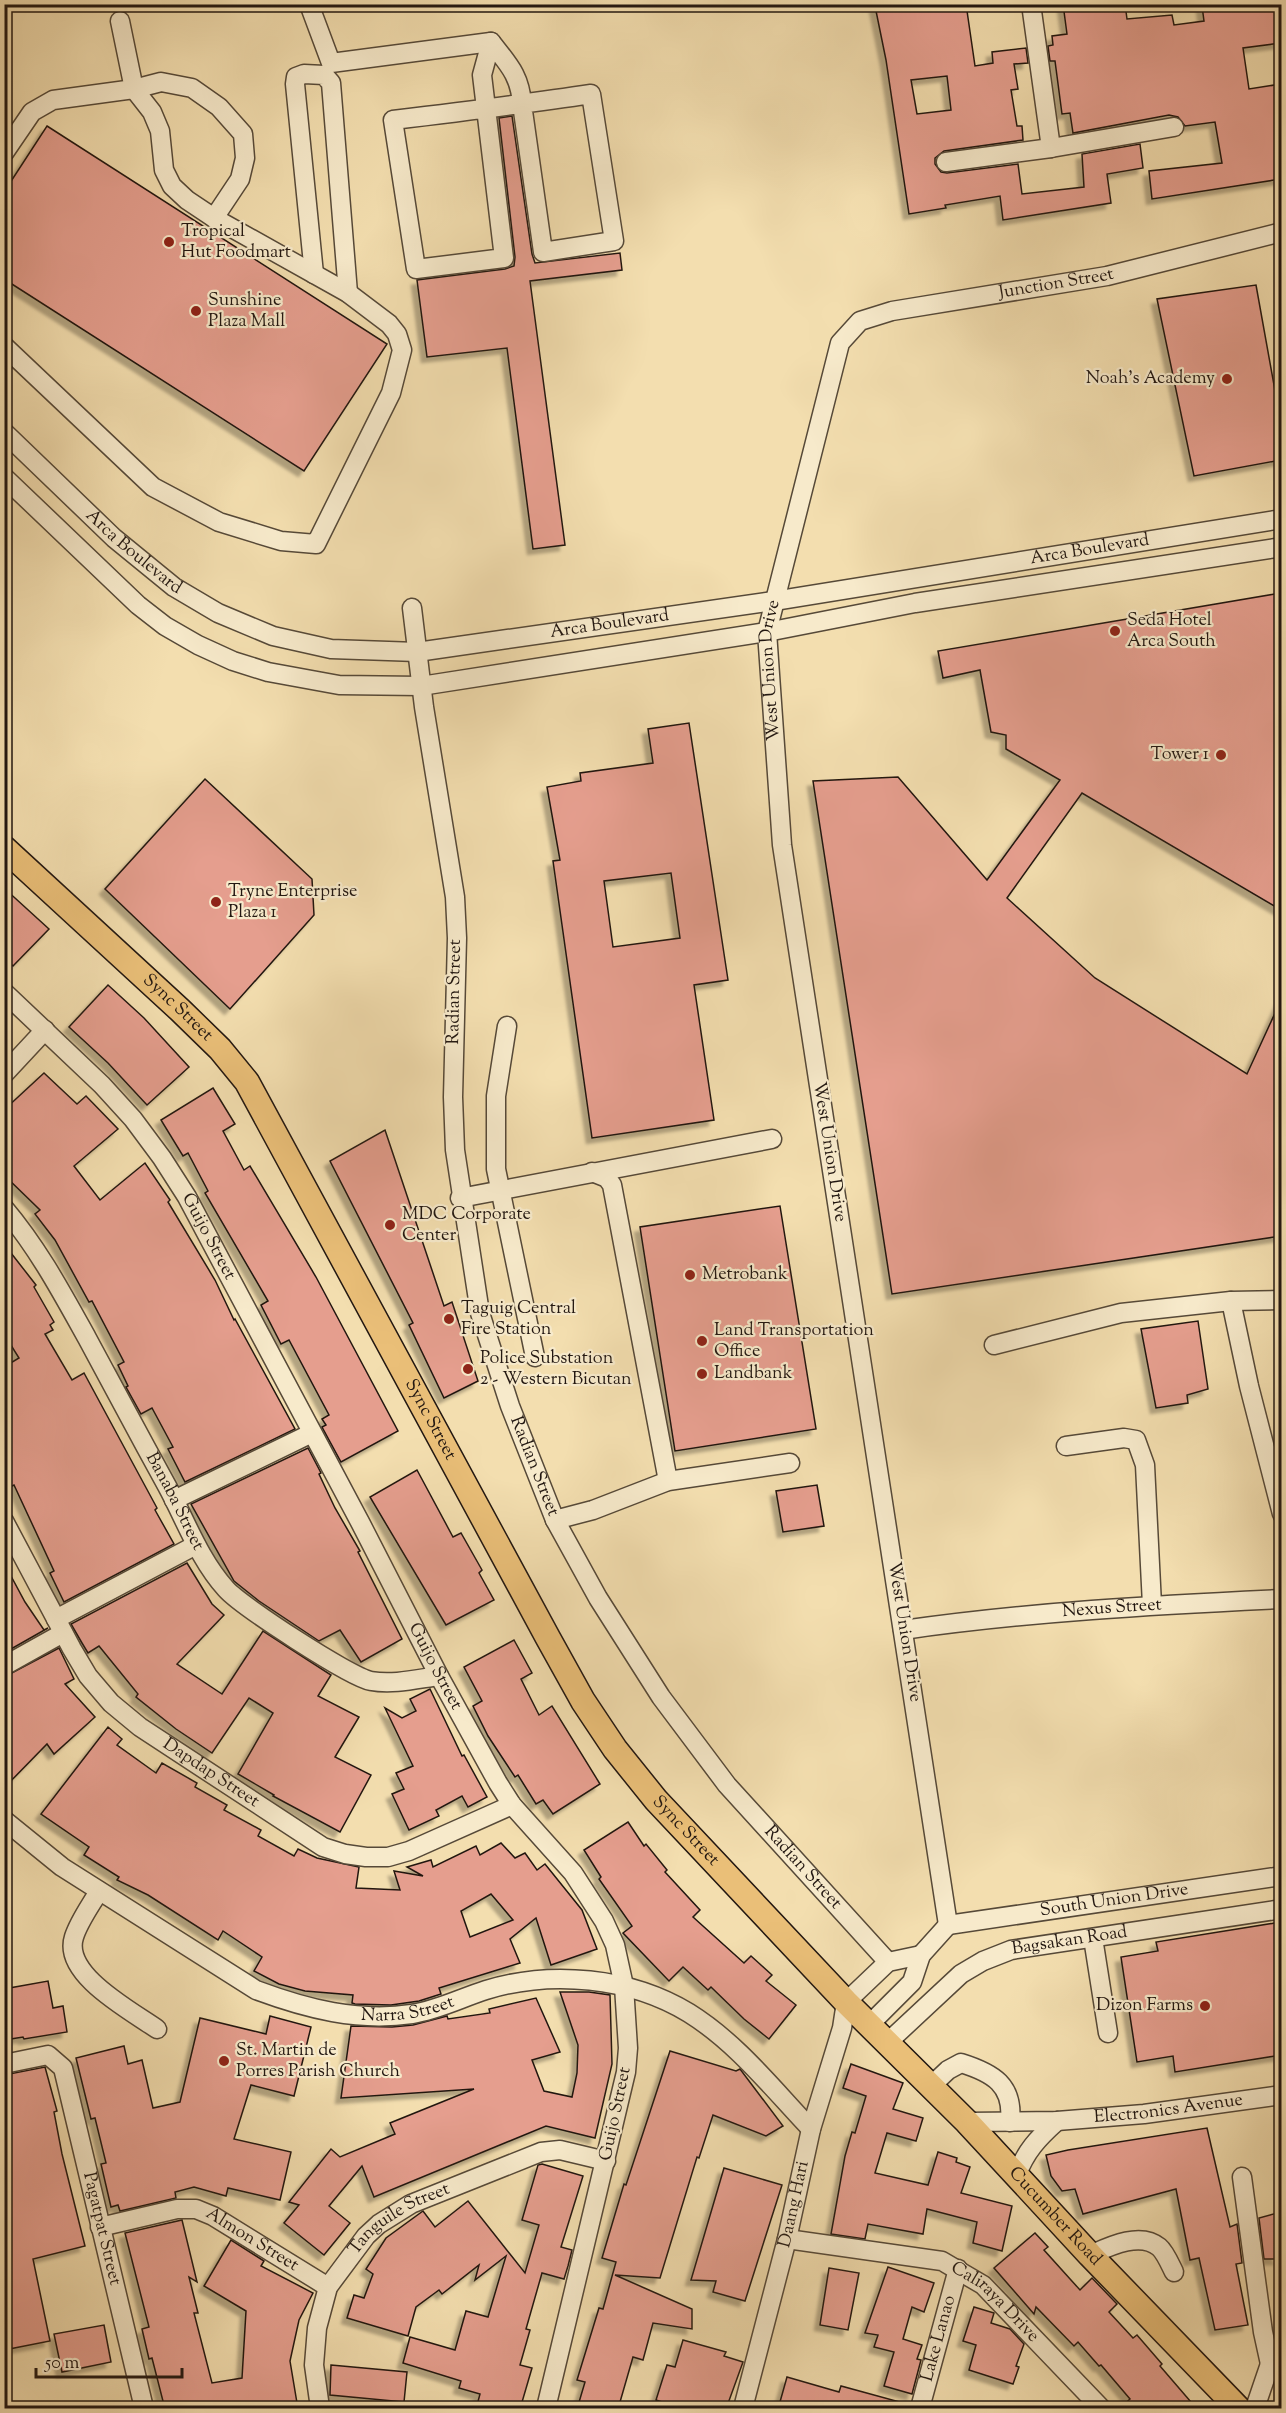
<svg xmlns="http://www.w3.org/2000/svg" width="1286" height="2413" font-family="'Sorts Mill Goudy',serif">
  <defs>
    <filter id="shadow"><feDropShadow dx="-5.5" dy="5.5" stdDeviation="1.5" flood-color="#0004"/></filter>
  </defs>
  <rect width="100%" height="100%" fill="#f3deaf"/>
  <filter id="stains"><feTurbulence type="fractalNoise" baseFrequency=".00333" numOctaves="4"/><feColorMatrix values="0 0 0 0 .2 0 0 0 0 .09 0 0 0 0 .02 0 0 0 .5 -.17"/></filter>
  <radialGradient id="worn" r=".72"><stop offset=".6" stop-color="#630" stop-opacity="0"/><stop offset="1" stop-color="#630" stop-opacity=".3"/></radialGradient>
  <g fill="#e59e8e" stroke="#221711" stroke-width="1.5" fill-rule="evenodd" filter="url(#shadow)">
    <path d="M884,4H966L975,66L993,63L992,52L1026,48L1028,63L1014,64L1018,89L1011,90L1017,126H1022L1023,140L944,151L935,158V164L941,172L947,173L1018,164L1022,194L1084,187L1082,154L1140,144L1143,168L1107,174L1111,203L1003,220L1000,196L945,205L946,208L909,214L886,60L875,6ZM947,76L951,110L917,114L911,80Z"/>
    <path d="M1063,4H1125L1127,19L1172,15L1174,25L1204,21L1202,6L1279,4L1281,43L1243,48L1249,89L1281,84V179L1152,199L1149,171L1222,163L1215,122L1185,126L1178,117L1169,115L1073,133L1070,113L1062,114L1055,61H1050L1048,46L1053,45L1052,36L1067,34Z"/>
    <path d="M512,116L532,254L535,263L620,253L622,270L530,281L565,545L533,549L507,348L427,357L417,280L505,269L514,266L515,257L499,118Z"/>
    <path d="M47,126L387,344L304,471L4,279V192Z"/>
    <path d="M1256,285L1281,424V460L1194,476L1157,299Z"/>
    <path d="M1281,593V910L1082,793L1007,898L1095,978L1247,1074L1281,1000V1071L1275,1087L1281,1090V1236L892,1294L813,781L898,777L987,880L1060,780L1006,749V735L991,732L980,670L943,678L938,651Z"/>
    <path d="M689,723L728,980L694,985L714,1120L592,1138L553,861L560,860L547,787L581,781L580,773L653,763L648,729ZM671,873L680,938L613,947L604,881Z"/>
    <path d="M205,779L312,879L314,915L230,1009L105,889Z"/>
    <path d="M4,888L49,929L13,966L4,958Z"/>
    <path d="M108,985L144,1018L189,1067L147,1105L108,1063L69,1027Z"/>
    <path d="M44,1073L77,1104L86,1096L118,1129L74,1166L100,1200L145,1163L170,1200L168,1202L215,1280L234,1320L235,1319L295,1429L185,1482L168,1449L173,1447L152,1408L141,1414L126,1387L128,1386L118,1365L124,1362L92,1301L89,1302L55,1240L35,1214L40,1210L4,1175V1110Z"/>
    <path d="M213,1088L235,1124L223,1131L244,1170L250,1166L316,1277L398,1431L341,1462L322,1427L326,1425L322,1419L329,1415L289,1340L281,1344L261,1305L268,1301L205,1193L208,1191L188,1153L183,1156L161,1120Z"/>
    <path d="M385,1130L444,1306L452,1302L478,1381L444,1398L409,1325L413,1323L330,1161Z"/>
    <path d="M780,1206L816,1429L675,1451L640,1227Z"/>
    <path d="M4,1244L36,1285L34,1287L54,1322L50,1325L53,1330L45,1334L72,1380L84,1373L157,1508L155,1510L174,1544L64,1602L50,1573L54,1571L14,1485L4,1490V1367L19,1358L4,1334Z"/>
    <path d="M1198,1321L1208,1389L1187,1395L1188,1403L1156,1408L1141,1329Z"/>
    <path d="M308,1448L321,1473L319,1474L335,1508L360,1551L358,1552L402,1639L361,1662L340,1630L319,1641L259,1601L234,1581L191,1504Z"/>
    <path d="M417,1470L453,1537L461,1533L482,1570L479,1573L494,1600L446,1625L370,1497Z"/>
    <path d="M817,1485L824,1526L783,1532L776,1491Z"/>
    <path d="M4,1563L25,1602L44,1630L48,1628L4,1653Z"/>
    <path d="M187,1563L212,1604L224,1615L177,1664L222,1694L263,1631L331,1675L318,1696L359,1717L335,1757L371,1775L340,1832L273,1796L274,1795L238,1774L273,1713L249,1698L212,1753L176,1729L136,1697L138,1694L99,1646L88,1653L82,1643L71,1624Z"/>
    <path d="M514,1640L532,1673L521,1679L539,1715L552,1706L600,1784L553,1814L543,1800L536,1804L518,1775L515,1777L488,1736L473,1706L482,1701L464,1667Z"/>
    <path d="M59,1648L74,1679L65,1684L95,1717L54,1754L47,1744L4,1788V1677Z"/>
    <path d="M430,1689L462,1756L464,1755L487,1797L468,1807L462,1796L436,1810L439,1816L409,1830L392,1794L404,1789L396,1773L413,1766L385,1708L402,1718L416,1711L410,1699Z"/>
    <path d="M108,1727L122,1739L117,1745L156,1773L162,1763L197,1783L195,1787L227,1805L224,1810L261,1830L258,1836L294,1856L298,1849L317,1858L359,1867L356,1888L400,1890L394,1871L423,1876L407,1867L431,1860L433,1867L476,1846L480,1855L501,1843L515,1858L525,1853L537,1870L545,1864L582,1910L597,1949L551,1965L536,1918L510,1939L520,1963L439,1988L441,1994L419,2001L391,2005L355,2004L352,2003L353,1995L305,1991L279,1984L254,1971L262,1957L223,1931L218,1940L148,1895L117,1880L119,1877L84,1855L89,1847L41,1814ZM491,1894L513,1920L470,1937L461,1911Z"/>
    <path d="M628,1822L644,1846L646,1844L667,1870L665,1872L700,1910L693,1917L744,1963L751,1956L772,1975L766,1981L796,2005L769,2039L744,2019L711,1987L708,1990L683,1967L669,1981L623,1933L632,1926L599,1879L601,1877L584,1850Z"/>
    <path d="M1281,1922V2055L1175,2072L1173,2056L1137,2062L1121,1957L1158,1951L1156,1942Z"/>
    <path d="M48,1981L53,2008L63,2006L67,2032L24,2039L23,2037L4,2040V1989Z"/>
    <path d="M560,1992H589L610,1995L612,2064L595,2138L546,2126L374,2197L362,2166L329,2206L350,2223L324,2255L284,2223L299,2205L289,2202L331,2149L340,2157L395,2134L390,2123L474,2089L341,2098L351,2026L392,2027L413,2025L447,2016L448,2019L490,2013L489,2009L536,1998L560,2052L532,2060L544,2091L572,2097L577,2073L578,2045Z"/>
    <path d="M270,2016L311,2027L294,2096L251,2085L234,2139L291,2152L280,2200L228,2188L226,2196L194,2187L175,2192L176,2198L120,2211L118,2205L111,2207L101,2164L106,2163L95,2118L91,2119L76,2058L124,2046L128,2064L142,2060L153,2108L180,2102L200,2018L266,2034Z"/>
    <path d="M670,2051L736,2071L740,2069L783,2126L766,2136L713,2115L699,2158L697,2157L660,2278L615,2275L692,2309V2329L653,2323L643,2360L633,2357L618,2409H577L585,2382L577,2380L599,2308L603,2309L616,2262L602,2258L624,2184L626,2185Z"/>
    <path d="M851,2064L903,2083L893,2109L923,2118L916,2141L887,2133L875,2173L928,2185L938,2152L957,2158L956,2162L970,2167L961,2193L1012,2206L1002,2251L973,2243L977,2222L927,2209L923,2234L868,2224L865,2239L831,2234L845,2156L852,2132L855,2133L866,2096L843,2088Z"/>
    <path d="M45,2067L57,2111L54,2112L62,2154L85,2246L33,2259L50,2341L4,2350V2126L9,2125L4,2106V2075Z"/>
    <path d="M1207,2128L1230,2227L1237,2224L1242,2263L1236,2264L1248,2325L1215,2330L1199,2258L1190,2260L1176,2189L1083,2214L1075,2189L1062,2191L1051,2176L1046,2155L1068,2150Z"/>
    <path d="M542,2164L583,2176L561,2247L572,2250L568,2266L564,2279L542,2273L526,2329L530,2330L520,2365L532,2368L520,2409H476L480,2394L459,2388L461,2381L403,2363L410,2337L455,2350L466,2311L488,2317L506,2256L475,2280L479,2265L442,2294L439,2290L416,2307L408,2336L347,2318L354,2295L364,2298L373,2274L366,2269L386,2238L423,2211L435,2227L468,2201L525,2273L539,2225L522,2220L538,2165Z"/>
    <path d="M724,2168L782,2185L745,2301L713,2292L716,2281L691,2280Z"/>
    <path d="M1281,2212V2227L1276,2254L1279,2259H1264L1259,2218Z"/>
    <path d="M182,2220L197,2282L189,2277L198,2313H194L212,2383L242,2378L246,2311L204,2286L231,2240L264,2261L261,2266L313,2293L299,2320L290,2361L298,2409H165L152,2358L149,2359L142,2329L149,2327L125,2233Z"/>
    <path d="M1035,2233L1048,2247L1044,2250L1080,2290L1092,2278L1117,2304L1109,2312L1133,2338L1137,2335L1162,2364L1160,2366L1197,2409H1119L1130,2399L1101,2365L1099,2366L1078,2342L1074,2346L1036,2307L1034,2314L994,2268Z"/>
    <path d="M888,2267L934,2283L924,2312L912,2307L903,2339L922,2345L917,2359L921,2360L912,2394L884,2386L894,2352L874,2347L878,2335L865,2333Z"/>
    <path d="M829,2268L859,2273L848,2330L820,2325Z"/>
    <path d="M974,2307L994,2313L991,2323L1010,2329L1024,2344L1016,2366L1019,2367L1013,2384L969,2370L976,2345L963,2341Z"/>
    <path d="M104,2325L111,2362L62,2372L54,2334Z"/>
    <path d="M683,2340L726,2352L724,2356L743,2362L726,2409H683L656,2400L667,2365L675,2367Z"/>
    <path d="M331,2365L407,2372L404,2402L330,2395Z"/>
    <path d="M787,2377L839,2392L841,2386L907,2404L906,2409H778Z"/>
  </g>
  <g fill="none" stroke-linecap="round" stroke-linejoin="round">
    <g stroke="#564938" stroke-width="21">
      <g id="minor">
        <path d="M309,4L331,63L491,42"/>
        <path d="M1031,4L1051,148"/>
        <path d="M491,42L482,75L504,258L416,269L393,120C459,112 525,104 591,94L614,241L543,252L522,104C520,75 508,64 491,42"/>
        <path d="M4,153L32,112L53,100L134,89L161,82L192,88L219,107L243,134L245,158L240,179L214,218"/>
        <path d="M946,162L1051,148L1174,127"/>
        <path d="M314,274L295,84L296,77L304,74L324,75L331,83L348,293"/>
        <path d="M4,346L153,487L219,522L281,541L316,544L391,393L402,350L397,334L389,324L348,293L214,218L187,200L172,186L164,170L160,131L152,112L134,89L120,21"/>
        <path id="s1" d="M4,432L114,538L174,587L218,613L273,636L331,649L417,652L774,601L1282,519"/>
        <path d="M4,477L138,605L165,626L198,645L233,661L268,672L339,685L421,686L767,632L915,603L1282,547"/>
        <path id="s2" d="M412,608L424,707L455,897L457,938L453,1097L455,1150L480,1313L510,1406L555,1520L598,1598L661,1697L727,1785L888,1962"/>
        <path id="s3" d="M4,992L102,1085L133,1119L162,1158L187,1197L361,1524L439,1676L498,1783L512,1805L573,1873L604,1921L615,1945L624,1986L628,2048L626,2072L546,2408"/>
        <path d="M507,1026L496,1096V1169L535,1357"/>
        <path d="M4,1074L45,1030"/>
        <path d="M592,1172L607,1178L612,1185L668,1481"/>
        <path d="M460,1198L772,1139"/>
        <path id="s4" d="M4,1208C38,1248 62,1293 87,1338C114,1388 140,1437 167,1486C186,1521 199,1559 226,1589C241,1606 350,1677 371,1681C393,1685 417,1679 439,1676"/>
        <path d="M1231,1301L1249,1386L1282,1514"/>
        <path d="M994,1345L1121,1313L1231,1301L1282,1300"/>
        <path d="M1066,1446L1124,1438L1136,1440L1145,1465L1152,1605"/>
        <path d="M174,1500L312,1433"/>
        <path d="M555,1520L593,1510L668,1481L790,1463"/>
        <path id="s5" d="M4,1521L72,1649L88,1676L111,1703L140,1727L323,1847L345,1854L366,1857H388L409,1851L512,1805"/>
        <path d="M56,1619L196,1545"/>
        <path id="s6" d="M903,1630C1028,1612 1155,1605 1282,1599"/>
        <path d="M4,1666L63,1633"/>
        <path id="s7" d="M4,1820L62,1867L256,1990C307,2009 358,2022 412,2014C438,2010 461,1998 486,1990C551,1970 630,1977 689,2013C737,2043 772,2088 811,2129"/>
        <path d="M99,1891C91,1905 79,1921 74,1937C62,1974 130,2010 157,2029"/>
        <path id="s8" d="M948,1925L782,845L767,632L840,343L860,321L892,311L1107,276L1282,232"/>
        <path id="s9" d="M948,1925L1282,1876"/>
        <path d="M1093,1938L1108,2033"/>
        <path d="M869,2025L912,1982L921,1955L948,1925"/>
        <path id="s10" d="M887,2043L961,1974L983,1961L1011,1950L1282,1909"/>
        <path id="s11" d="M4,2064L48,2055L63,2068L144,2408"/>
        <path d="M931,2086L948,2070L961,2063C993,2073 1014,2085 1010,2122"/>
        <path id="s12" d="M967,2122L1057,2121L1144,2114L1282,2095"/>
        <path d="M1016,2176C1026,2151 1037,2139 1057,2121"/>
        <path d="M1242,2177L1263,2332L1270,2364"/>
        <path id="s13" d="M100,2227L177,2209H196L213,2216L328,2287"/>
        <path id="s14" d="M787,2239L942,2261L983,2285L1101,2408"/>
        <path d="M1090,2255C1108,2247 1140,2231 1159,2247C1165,2252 1170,2264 1174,2272"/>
        <path id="s15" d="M320,2408L314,2365L317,2328L328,2287L366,2236L379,2224L411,2204L541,2152L560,2150L606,2161"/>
        <path id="s16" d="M743,2408L787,2239L811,2129L842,2028L846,2002L888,1962L921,1955"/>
        <path id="s17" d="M920,2408L958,2269"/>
        <path d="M1255,2408L1270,2364L1281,2362"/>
      </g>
    </g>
    <g stroke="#221711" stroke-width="27">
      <g id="major">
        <path id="s18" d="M4,848L180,1010L220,1049L247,1082L548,1638L583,1701L615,1749L656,1800L846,2002L967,2122L1090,2255L1238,2408"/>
      </g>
    </g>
    <use href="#minor" stroke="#f7eacb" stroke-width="18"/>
    <use href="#major" stroke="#eabf78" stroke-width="24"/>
  </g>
  <g fill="#8f2418" stroke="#f7eacb" stroke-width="2">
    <circle cx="169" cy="242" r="6"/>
    <circle cx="196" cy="311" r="6"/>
    <circle cx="1227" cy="379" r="6"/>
    <circle cx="1115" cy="631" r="6"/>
    <circle cx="1221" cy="755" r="6"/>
    <circle cx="216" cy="902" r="6"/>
    <circle cx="390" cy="1225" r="6"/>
    <circle cx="690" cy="1275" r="6"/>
    <circle cx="449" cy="1319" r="6"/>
    <circle cx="702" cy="1341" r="6"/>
    <circle cx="468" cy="1369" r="6"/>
    <circle cx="702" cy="1374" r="6"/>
    <circle cx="1205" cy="2006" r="6"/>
    <circle cx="224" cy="2061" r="6"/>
  </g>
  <g text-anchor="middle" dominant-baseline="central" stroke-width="4.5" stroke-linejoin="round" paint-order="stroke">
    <g font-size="18" fill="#221711" stroke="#f7eacb" text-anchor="start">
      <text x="181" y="232">Tropical<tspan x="181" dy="21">Hut Foodmart</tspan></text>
      <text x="208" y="301">Sunshine<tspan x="208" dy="21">Plaza Mall</tspan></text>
      <text x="1215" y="379" text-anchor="end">Noah's Academy</text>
      <text x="1127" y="621">Seda Hotel<tspan x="1127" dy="21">Arca South</tspan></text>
      <text x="1209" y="755" text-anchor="end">Tower 1</text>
      <text x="228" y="892">Tryne Enterprise<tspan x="228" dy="21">Plaza 1</tspan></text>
      <text x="402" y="1215">MDC Corporate<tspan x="402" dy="21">Center</tspan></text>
      <text x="702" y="1275">Metrobank</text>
      <text x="461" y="1309">Taguig Central<tspan x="461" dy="21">Fire Station</tspan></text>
      <text x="714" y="1331">Land Transportation<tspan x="714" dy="21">Office</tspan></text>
      <text x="480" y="1359">Police Substation<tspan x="480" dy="21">2 - Western Bicutan</tspan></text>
      <text x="714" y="1374">Landbank</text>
      <text x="1193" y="2006" text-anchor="end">Dizon Farms</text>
      <text x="236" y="2051">St. Martin de<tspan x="236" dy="21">Porres Parish Church</tspan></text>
    </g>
    <g font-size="18" fill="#221711" stroke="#f7eacb">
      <text stroke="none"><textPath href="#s8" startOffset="1834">Junction Street</textPath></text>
      <text stroke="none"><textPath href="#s1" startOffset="1167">Arca Boulevard</textPath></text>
      <text stroke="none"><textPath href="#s1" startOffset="177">Arca Boulevard</textPath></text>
      <text stroke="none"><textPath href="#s1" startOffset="681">Arca Boulevard</textPath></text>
      <text stroke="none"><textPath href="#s8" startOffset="1268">West Union Drive</textPath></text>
      <text transform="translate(455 992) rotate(-89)">Radian Street</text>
      <text stroke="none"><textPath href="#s18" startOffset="236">Sync Street</textPath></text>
      <text transform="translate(829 1152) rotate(81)">West Union Drive</text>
      <text stroke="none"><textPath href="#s3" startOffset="321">Guijo Street</textPath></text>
      <text stroke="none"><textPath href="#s18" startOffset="722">Sync Street</textPath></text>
      <text stroke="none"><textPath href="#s2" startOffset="873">Radian Street</textPath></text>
      <text stroke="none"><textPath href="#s4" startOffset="340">Banaba Street</textPath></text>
      <text stroke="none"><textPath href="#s6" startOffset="210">Nexus Street</textPath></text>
      <text transform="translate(904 1632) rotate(81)">West Union Drive</text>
      <text stroke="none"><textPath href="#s3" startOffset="807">Guijo Street</textPath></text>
      <text stroke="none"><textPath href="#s5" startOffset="334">Dapdap Street</textPath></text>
      <text stroke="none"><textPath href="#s18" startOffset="1208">Sync Street</textPath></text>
      <text stroke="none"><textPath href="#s2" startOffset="1359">Radian Street</textPath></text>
      <text stroke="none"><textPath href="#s9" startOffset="168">South Union Drive</textPath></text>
      <text stroke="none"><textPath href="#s10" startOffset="216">Bagsakan Road</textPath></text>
      <text stroke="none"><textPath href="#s7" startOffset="460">Narra Street</textPath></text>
      <text stroke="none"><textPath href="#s12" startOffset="202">Electronics Avenue</textPath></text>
      <text transform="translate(616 2114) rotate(-78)">Guijo Street</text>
      <text stroke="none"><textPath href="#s16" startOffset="210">Daang Hari</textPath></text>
      <text stroke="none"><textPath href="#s18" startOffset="1742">Cucumber Road</textPath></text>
      <text stroke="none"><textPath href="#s15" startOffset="224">Tanguile Street</textPath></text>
      <text stroke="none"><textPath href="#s11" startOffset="230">Pagatpat Street</textPath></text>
      <text stroke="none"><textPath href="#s13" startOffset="162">Almon Street</textPath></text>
      <text stroke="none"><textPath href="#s14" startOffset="224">Caliraya Drive</textPath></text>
      <text stroke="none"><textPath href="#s17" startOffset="72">Lake Lanao</textPath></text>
    </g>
  </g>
  <rect width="1286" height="2413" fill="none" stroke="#f3deaf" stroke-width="24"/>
  <rect x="6" y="6" width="1274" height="2401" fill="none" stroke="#221711" stroke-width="3"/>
  <rect x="12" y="12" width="1262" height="2389" fill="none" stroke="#221711" stroke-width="1.5"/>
  <path d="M36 2368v9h146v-9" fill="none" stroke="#221711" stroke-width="3"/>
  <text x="45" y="2368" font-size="18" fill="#221711" stroke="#f7eacb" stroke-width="4.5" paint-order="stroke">50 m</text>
  <rect width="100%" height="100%" filter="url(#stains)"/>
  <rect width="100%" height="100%" fill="url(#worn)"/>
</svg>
